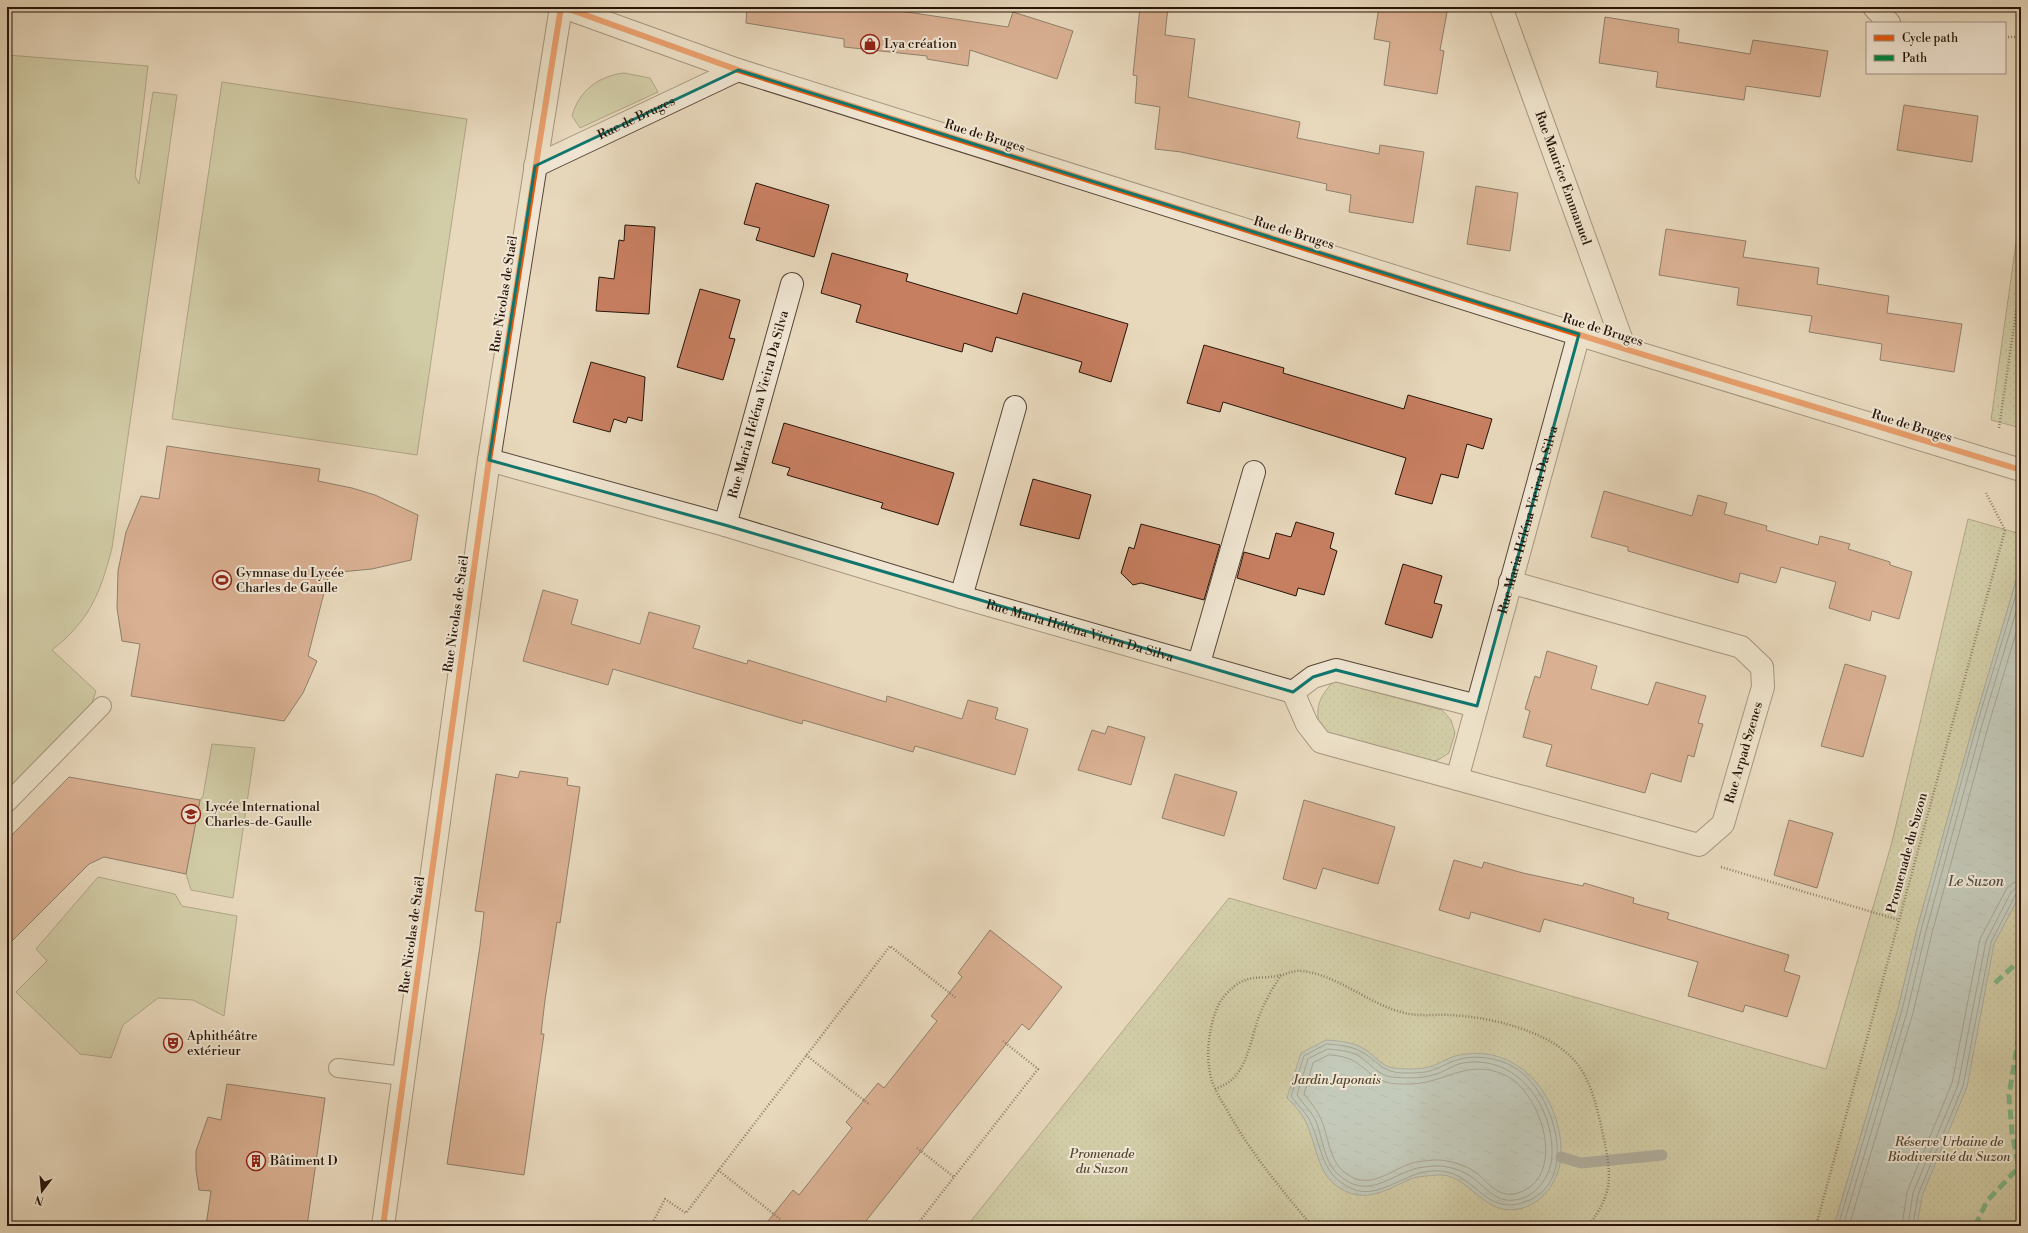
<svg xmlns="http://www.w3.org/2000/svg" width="2028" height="1233" font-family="'Libre Bodoni',serif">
  <defs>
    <pattern id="park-dots" width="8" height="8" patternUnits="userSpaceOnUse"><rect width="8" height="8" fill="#b8be8f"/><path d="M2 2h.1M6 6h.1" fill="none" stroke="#9ea27a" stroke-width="1.8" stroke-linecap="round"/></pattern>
    <pattern id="water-ripples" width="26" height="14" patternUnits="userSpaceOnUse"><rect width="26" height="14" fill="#99b8b8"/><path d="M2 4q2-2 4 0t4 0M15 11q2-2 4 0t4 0" fill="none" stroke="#849d9d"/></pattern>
  </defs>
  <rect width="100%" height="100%" fill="#e8d8bc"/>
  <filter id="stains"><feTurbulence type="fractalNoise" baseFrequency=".005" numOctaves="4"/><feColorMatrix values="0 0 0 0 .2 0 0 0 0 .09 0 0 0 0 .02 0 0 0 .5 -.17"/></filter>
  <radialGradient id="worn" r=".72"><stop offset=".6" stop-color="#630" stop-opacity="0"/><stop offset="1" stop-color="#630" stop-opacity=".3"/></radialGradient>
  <g fill="#b8be8f" stroke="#6f694c">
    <path d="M7,55L148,66L135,176L139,184L153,92L177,95L112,548C100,594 90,620 52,650L96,691L92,703L7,792Z"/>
    <path d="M624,73L650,78L658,92L580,128L572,116C579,91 598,76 624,73Z"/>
    <path d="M222,82L467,119L417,455L172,419Z"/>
    <path d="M212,744L255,748L233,898L191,890L186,874L200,800L203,796Z"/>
    <path d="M98,877L175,894L182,906L237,916L224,1016L193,1000L158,998L123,1025L111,1058L80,1054L16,992L47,961L36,949Z"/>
  </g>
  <g fill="url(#park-dots)" stroke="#6f694c">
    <path d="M2021,208V428L1991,420Z"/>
    <path d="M1968,519L2021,534V564L1974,723L1917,929L1898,1009L1834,1226H967L1229,898L1826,1069L1892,842Z"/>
    <path d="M2021,569V1226H1854Z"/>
    <path d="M1334,681L1442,710L1451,720L1455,733L1449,753L1438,760L1427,762L1320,731C1315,708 1318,698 1334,681Z"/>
  </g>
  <g fill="url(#water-ripples)" stroke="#6b7672">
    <path d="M2021,564V893L1994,944L1967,1087L1922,1196L1917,1226H1834L1898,1009L1917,929L1974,723Z"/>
    <path d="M1326,1040C1340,1041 1354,1042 1366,1050C1375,1056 1382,1067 1394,1068C1406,1069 1421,1070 1432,1066C1441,1063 1451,1056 1460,1055C1521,1043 1563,1100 1561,1156C1560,1178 1545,1201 1523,1208C1483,1220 1470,1172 1437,1175C1430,1176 1420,1176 1413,1178C1385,1190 1363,1207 1334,1184C1317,1169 1316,1144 1307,1125C1303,1114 1295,1106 1287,1098L1301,1053Z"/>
  </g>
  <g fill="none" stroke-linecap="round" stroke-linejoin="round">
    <g stroke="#606660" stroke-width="1">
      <path d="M1327,1044C1339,1045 1352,1046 1362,1052C1381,1063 1381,1073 1406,1073C1414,1073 1425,1073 1433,1070C1442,1067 1451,1061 1460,1059C1477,1055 1497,1058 1512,1066C1552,1087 1580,1174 1532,1199C1525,1202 1518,1205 1510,1205C1481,1205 1471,1173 1440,1171C1416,1169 1399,1184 1377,1190C1365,1193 1356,1192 1345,1185C1322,1172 1321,1146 1311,1123C1306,1112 1298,1106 1291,1096L1304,1056Z"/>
      <path d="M1328,1049C1339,1050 1353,1051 1362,1058C1371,1065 1379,1075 1391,1077C1404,1078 1420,1079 1433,1075C1443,1073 1452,1065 1463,1063C1517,1054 1554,1106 1552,1156C1551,1174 1539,1194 1520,1199C1497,1205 1488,1189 1473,1178C1463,1170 1446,1165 1433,1166C1426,1167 1418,1167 1411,1170C1386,1179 1366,1198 1340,1176C1324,1164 1323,1139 1316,1121C1311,1111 1303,1104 1297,1095L1308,1059Z"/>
      <path d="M1329,1055C1361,1056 1362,1073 1386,1082C1392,1084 1399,1084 1404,1084C1444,1086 1465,1057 1505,1075C1542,1092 1568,1177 1518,1193C1500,1199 1489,1184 1477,1173C1466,1165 1447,1159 1433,1160C1426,1161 1416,1161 1409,1164C1386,1173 1368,1191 1344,1172C1329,1160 1328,1135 1321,1119C1317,1109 1310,1102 1304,1094L1313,1063Z"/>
      <path d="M1838,1226L1902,1010L1921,930L1977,724L2021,578"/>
      <path d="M1843,1226L1907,1012L1926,931L1982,725L2021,595"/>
      <path d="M1849,1226L1913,1013L1932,933L1988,727L2021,616"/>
      <path d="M1902,1226L1907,1192L1952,1083L1980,939L2007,888L2013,883L2021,881"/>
      <path d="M1908,1226L1913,1193L1958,1085L1986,941L2011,892L2016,888L2021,887"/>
      <path d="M1913,1226L1918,1195L1963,1086L1991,942L2016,894L2021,892"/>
    </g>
    <path stroke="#6b7672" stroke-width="11" d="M1561,1157L1581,1163L1662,1155"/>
  </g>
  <g fill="#c77f61" stroke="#261409">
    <path d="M747,7H873L1008,27L1013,12L1073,31L1057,79L970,50L968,66L927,59V56L844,47V39L746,23Z"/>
    <path d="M1140,7H1168L1165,35L1195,39L1188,97L1300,122L1297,138L1379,154L1380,145L1424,152L1413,223L1349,212L1351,195L1326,190L1327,184L1181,152L1155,149L1160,107L1135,103L1137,76L1133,75Z"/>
    <path d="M1379,7H1448L1440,50L1444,51L1437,94L1384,85L1390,42L1374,39Z"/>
    <path d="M1605,17L1679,29L1678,42L1750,54L1753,40L1828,51L1820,97L1746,86L1744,100L1656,87L1658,72L1599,63Z"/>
    <path d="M1904,105L1978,116L1972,162L1897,150Z"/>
    <path d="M756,183L829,205L814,257L756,240L760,228L744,224Z"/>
    <path d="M1476,186L1518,193L1510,251L1467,244Z"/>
    <path d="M625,225L655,227L649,314L596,311L599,277L614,279L619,240L624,241Z"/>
    <path d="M1666,229L1746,241L1743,257L1819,268L1817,284L1889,296L1887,313L1962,324L1954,372L1880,360L1882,344L1809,332L1812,316L1737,305L1739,288L1659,275Z"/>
    <path d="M832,253L908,274L906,281L1017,314L1023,293L1128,324L1111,382L1079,372L1082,362L996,337L992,352L964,343L962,352L856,322L861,305L821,293Z"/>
    <path d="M700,289L740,300L729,338L735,339L723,380L677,367Z"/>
    <path d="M1204,345L1284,368L1283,373L1404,409L1408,395L1492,419L1483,449L1467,444L1458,478L1441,474L1432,504L1395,494L1406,458L1223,402L1220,412L1187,403Z"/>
    <path d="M591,362L645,377L642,421L628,417L626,423L614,419L610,432L573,422Z"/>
    <path d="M784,423L954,473L938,525L881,508L883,503L787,475L790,468L772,463Z"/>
    <path d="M167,446L320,469L318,481L352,488L375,495L418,515L411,560L372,569L329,573L308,656L317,661L303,693L284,721L131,696L140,644L122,641L117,608L118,571L126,532L141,496L159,499Z"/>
    <path d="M1033,479L1091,495L1079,539L1020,525Z"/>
    <path d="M1604,491L1692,516L1698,495L1727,503L1724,514L1767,526L1766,530L1818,545L1820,536L1850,544L1848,549L1890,562V565L1912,572L1899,619L1872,611L1870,621L1829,608L1836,582L1781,567L1776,583L1740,573L1738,583L1628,551V547L1591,537Z"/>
    <path d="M1296,522L1334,533L1330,548L1337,551L1324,595L1298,588L1296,596L1237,578L1244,552L1269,559L1276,533L1291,537Z"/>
    <path d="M1141,524L1220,545L1204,600L1141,583L1133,585L1121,573L1129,547L1134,549Z"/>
    <path d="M1403,564L1442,576L1434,603L1442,605L1432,638L1385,624Z"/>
    <path d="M543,590L578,600L571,624L640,644L649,612L700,626L693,648L747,664L748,660L886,702L887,696L962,719L968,700L998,708L995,719L1028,729L1015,775L915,746L913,752L803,720L802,724L613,669L608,685L523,661Z"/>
    <path d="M1547,651L1597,666L1591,689L1648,705L1656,682L1706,696L1698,723L1703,724L1698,741L1694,757L1688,755L1681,782L1651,773L1645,793L1546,766L1552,745L1523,737L1530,711L1525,709L1530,692L1535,676L1540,678Z"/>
    <path d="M1845,664L1886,676L1863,757L1821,746Z"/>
    <path d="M1108,726L1145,737L1131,785L1078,770L1092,730L1105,734Z"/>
    <path d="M520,771L568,778L567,785L580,787L560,923L557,922L545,1000L541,1034H544L524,1175L447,1164L480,946L484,912L475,911L496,774L518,778Z"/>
    <path d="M1175,774L1237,792L1224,836L1162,818Z"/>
    <path d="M69,777L200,800L186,874L104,857L89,864L7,946V840Z"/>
    <path d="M1304,800L1395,827L1378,884L1323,868L1316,889L1283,879Z"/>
    <path d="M1789,820L1833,833L1817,888L1774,875Z"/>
    <path d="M1454,860L1482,868L1484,862L1523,873L1583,886L1584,883L1634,898L1633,903L1669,913L1667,919L1789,955L1784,971L1800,976L1787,1017L1745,1005L1743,1012L1688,996L1698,962L1544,919L1540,932L1471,912L1469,919L1439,910Z"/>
    <path d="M990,930L1062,987L1029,1030L1022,1024L862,1226H764L793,1190L799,1195L852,1128L846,1122L878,1083L884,1088L937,1021L931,1016L962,977L958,973Z"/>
    <path d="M227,1084L325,1098L307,1226H206L211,1191L199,1190L196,1170V1151L208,1117L221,1120Z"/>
  </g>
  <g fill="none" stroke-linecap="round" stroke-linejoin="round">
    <g stroke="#564536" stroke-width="20">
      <g id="service">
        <path d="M7,803L102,706"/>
        <path d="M338,1068L403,1076"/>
      </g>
    </g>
    <g stroke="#564536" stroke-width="24">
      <g id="minor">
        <path id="s1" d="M1501,7L1625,349"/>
        <path d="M1874,7L1889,23"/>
        <path id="s2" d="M535,166L738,70"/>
        <path id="s3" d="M489,460L725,525L961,597L1293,692"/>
        <path id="s4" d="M725,525L792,284"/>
        <path d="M961,597L1015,407"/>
        <path d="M1199,663L1254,472"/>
        <path d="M1336,670L1477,706L1457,779L1321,742L1307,724L1293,692L1313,677Z"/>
        <path id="s5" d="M1477,706L1579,334"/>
        <path id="s6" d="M1457,779L1699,845L1723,824L1763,687L1762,667L1741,647L1510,582"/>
        <path d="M383,1226L489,460L561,7"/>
      </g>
    </g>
    <g stroke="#564536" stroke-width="24">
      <path id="tertiary" d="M563,7L738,70L1625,349L2021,470"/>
    </g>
    <g stroke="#261409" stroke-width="2.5" stroke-dasharray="1 2" stroke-linecap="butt">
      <path d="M2005,37H2021"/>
      <path d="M1999,428L2021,278"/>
      <path d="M1721,867L1899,920"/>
      <path d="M806,1055L870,1105"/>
      <path d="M1215,1089C1220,1087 1225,1085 1229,1082C1247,1069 1251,1039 1258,1019C1264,1003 1272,989 1281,975"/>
      <path d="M917,1148L954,1177"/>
      <path d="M718,1170L780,1219"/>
      <path d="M651,1226L665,1199L686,1213L890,946L956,998"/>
      <path d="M916,1226L1038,1069L1003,1041"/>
      <path d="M1312,1226C1281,1189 1250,1152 1227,1110C1220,1098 1212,1086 1210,1073C1207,1058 1208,1042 1211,1028C1214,1015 1217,1004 1226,994C1248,971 1257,981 1282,975C1289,973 1295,970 1302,971C1339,975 1369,1005 1405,1013C1420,1017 1435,1014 1450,1015C1489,1017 1548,1030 1575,1061C1592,1081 1597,1109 1603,1134C1611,1175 1615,1191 1588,1226"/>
      <path d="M1816,1226L2005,530L1986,493"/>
    </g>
    <use href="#service" stroke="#f0e6d3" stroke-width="18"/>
    <use href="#minor" stroke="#f0e6d3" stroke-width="22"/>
    <use href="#tertiary" stroke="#f0e6d3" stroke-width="22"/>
    <g stroke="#00873e" stroke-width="5" stroke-dasharray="10 5" stroke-linecap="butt">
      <path d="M1995,983L2021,959"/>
      <path d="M2021,1036L2018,1041L2009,1095L2012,1133L2019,1167H2021"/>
      <path d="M1975,1226L1987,1201L2019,1167"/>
    </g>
    <g stroke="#f0e6d3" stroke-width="8">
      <g id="cycleway">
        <path d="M563,7L738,70L1625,349L2021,470"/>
        <path d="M383,1226L489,460L561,7"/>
      </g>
    </g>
    <use href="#cycleway" stroke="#e8590c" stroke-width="6"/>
  </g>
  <path d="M0 0H2028V1233H0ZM738,70L1579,334L1477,706L1336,670L1313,677L1293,692L725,525L489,460L535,166Z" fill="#e8d8bc" fill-opacity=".55" fill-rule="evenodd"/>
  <path fill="none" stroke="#0f766e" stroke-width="3" stroke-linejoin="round" d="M738,70L1579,334L1477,706L1336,670L1313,677L1293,692L725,525L489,460L535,166Z"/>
  <defs>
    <g id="shop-ring" transform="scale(1)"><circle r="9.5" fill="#f0e6d3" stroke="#8f2418" stroke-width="1.5"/><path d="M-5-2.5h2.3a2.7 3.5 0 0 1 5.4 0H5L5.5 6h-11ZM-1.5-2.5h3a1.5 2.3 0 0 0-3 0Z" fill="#8f2418"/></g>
    <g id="stadium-ring" transform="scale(1)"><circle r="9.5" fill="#f0e6d3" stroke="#8f2418" stroke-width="1.5"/><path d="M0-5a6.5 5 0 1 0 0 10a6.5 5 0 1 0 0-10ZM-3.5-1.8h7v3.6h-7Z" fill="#8f2418"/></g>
    <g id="school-ring" transform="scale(1)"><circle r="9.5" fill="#f0e6d3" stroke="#8f2418" stroke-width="1.5"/><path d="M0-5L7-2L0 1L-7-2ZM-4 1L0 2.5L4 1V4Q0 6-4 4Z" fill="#8f2418"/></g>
    <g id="theatre-ring" transform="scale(1)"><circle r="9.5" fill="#f0e6d3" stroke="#8f2418" stroke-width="1.5"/><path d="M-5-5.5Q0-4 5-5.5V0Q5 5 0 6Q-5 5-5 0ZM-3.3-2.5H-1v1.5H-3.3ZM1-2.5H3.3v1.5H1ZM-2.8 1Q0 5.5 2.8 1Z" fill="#8f2418"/></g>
    <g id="building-ring" transform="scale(1)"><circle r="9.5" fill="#f0e6d3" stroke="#8f2418" stroke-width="1.5"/><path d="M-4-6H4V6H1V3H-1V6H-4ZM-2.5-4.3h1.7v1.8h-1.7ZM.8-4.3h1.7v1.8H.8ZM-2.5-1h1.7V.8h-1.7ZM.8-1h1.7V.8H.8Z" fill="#8f2418"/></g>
  </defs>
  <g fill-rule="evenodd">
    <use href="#shop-ring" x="870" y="44"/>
    <use href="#stadium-ring" x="222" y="580"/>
    <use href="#school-ring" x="191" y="814"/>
    <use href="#theatre-ring" x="173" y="1043"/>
    <use href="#building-ring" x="256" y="1161"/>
  </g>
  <g text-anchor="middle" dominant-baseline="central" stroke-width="4" stroke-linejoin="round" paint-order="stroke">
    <g font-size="13" fill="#261409" stroke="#f0e6d3" text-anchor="start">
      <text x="884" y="44">Lya création</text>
      <text x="236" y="573">Gymnase du Lycée<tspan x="236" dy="15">Charles de Gaulle</tspan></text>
      <text x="205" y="807">Lycée International<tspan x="205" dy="15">Charles-de-Gaulle</tspan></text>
      <text x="187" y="1036">Aphithéâtre<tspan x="187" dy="15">extérieur</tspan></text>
      <text x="270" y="1161">Bâtiment D</text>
    </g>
    <g font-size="13" fill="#261409" stroke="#f0e6d3">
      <text stroke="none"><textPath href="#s2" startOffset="112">Rue de Bruges</textPath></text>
      <text transform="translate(985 136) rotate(17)">Rue de Bruges</text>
      <text stroke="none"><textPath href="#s1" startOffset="182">Rue Maurice Emmanuel</textPath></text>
      <text transform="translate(1294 233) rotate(17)">Rue de Bruges</text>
      <text transform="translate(504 294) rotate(-81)">Rue Nicolas de Staël</text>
      <text transform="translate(1603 330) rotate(17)">Rue de Bruges</text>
      <text stroke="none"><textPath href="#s4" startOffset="125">Rue Maria Héléna Vieira Da Silva</textPath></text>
      <text transform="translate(1912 426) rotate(17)">Rue de Bruges</text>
      <text stroke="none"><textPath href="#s5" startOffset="193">Rue Maria Héléna Vieira Da Silva</textPath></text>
      <text transform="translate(456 614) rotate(-82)">Rue Nicolas de Staël</text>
      <text stroke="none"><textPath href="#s3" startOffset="615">Rue Maria Héléna Vieira Da Silva</textPath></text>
      <text stroke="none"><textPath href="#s6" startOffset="357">Rue Arpad Szenes</textPath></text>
      <text transform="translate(1907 853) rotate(-75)">Promenade du Suzon</text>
      <text transform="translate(412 935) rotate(-82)">Rue Nicolas de Staël</text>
    </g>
    <g font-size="13" font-style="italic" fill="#524731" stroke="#f0e6d3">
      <text x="1337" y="1080">Jardin Japonais</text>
      <text x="1949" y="1142">Réserve Urbaine de<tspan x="1949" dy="15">Biodiversité du Suzon</tspan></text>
      <text x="1102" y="1154">Promenade<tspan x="1102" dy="15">du Suzon</tspan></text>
    </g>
    <g font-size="14" font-style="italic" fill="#4e4d46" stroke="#f0e6d3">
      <text x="1976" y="882">Le Suzon</text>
    </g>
  </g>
  <rect width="2028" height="1233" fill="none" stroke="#e8d8bc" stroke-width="24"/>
  <rect x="8" y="8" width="2012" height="1217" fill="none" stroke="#261409" stroke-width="2"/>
  <rect x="12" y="12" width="2004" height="1209" fill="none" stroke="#261409"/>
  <rect x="1866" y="22" width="140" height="52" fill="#f0e6d3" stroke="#9f9282"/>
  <rect x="1874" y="35" width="20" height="6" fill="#e8590c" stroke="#9f9282"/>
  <text x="1902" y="42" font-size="12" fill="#261409">Cycle path</text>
  <rect x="1874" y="55" width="20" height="6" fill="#00873e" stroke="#9f9282"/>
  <text x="1902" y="62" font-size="12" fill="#261409">Path</text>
  <g transform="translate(42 1191) rotate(196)" stroke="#f0e6d3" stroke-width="3" paint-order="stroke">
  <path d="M0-3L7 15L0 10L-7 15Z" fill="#261409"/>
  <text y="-6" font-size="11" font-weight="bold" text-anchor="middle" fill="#261409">N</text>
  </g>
  <rect width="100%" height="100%" filter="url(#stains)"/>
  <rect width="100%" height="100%" fill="url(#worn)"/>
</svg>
